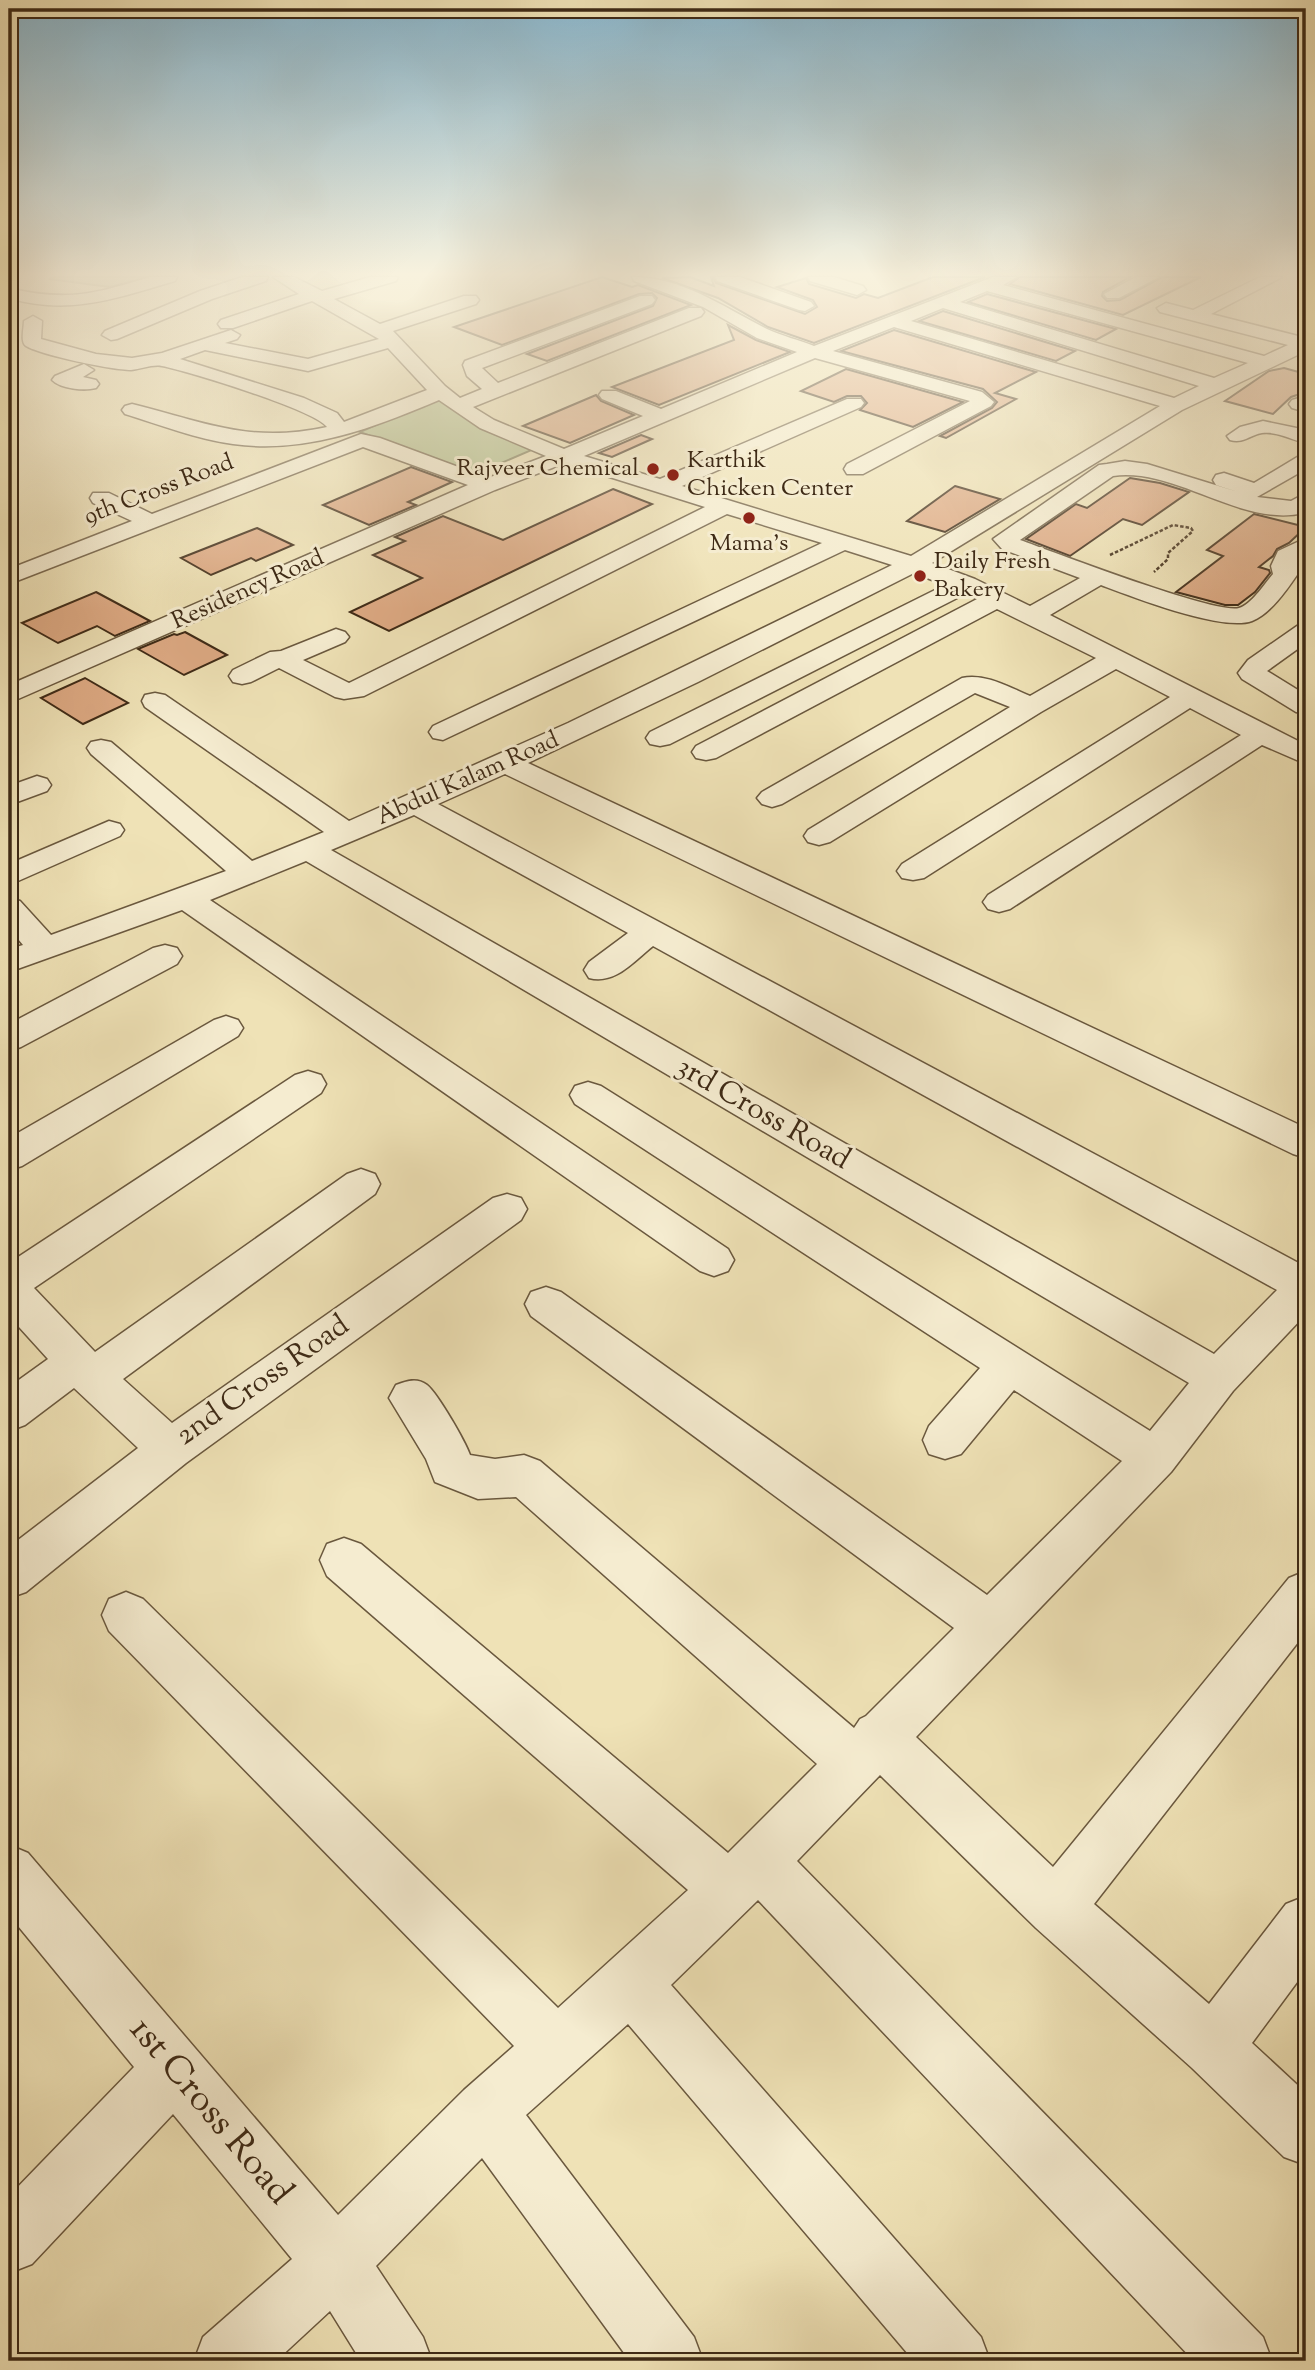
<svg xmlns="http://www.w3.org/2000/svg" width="1315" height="2370" font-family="'Sorts Mill Goudy',serif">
  <rect width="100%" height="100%" fill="#efe2b6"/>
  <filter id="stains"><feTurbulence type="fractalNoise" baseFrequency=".00286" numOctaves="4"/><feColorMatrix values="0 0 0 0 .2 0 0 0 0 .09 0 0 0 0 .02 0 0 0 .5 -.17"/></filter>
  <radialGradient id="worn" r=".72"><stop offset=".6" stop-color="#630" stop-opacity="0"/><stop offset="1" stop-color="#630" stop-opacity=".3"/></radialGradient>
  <g fill="#b6c490" stroke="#7a7753" stroke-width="2">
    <path d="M55,277H149L110,287L49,279Z"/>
    <path d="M437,398L534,449L473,475L360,432Z"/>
  </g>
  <g fill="#deaa84" stroke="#3e2a16" stroke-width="2">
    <path d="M602,277L632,287L638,285L691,305L547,361L527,354L653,306L657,298L652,293L639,294L502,345L454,327Z"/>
    <path d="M690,277L714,286L711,277H713L716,283L805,314L817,307L813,300L777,287L806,278L809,284L856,298L864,294L878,298L933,277H985L814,343L768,327L718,298L662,278Z"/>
    <path d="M1020,277H1130L1103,292L1102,296L1107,301L1120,300L1162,277H1201L1123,315L1010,284Z"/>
    <path d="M987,294L1116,329L1096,340L968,302Z"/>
    <path d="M943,311L1075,351L1056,361L919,321Z"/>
    <path d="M728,325L756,340L790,352L659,405L612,387L734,340Z"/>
    <path d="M894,330L1036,372L995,393L1016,399L946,438L940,436L992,408L997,402L983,389L841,351Z"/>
    <path d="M1284,368L1306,374V392L1291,397L1273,414L1225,401L1269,371Z"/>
    <path d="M846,369L963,402L913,427L860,410L867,403L861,396H847L834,402L801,391Z"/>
    <path d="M596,395L601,401L634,415L570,443L523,426Z"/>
    <path d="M641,435L652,439L612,457L599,453Z"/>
    <path d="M411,467L452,482L408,502L416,505L369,525L323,505Z"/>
    <path d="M1130,478L1160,483L1189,492L1142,525L1123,519L1070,556L1026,539L1076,504L1087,508Z"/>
    <path d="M955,486L1000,499L945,532L907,521Z"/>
    <path d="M613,489L652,504L389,631L350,612L422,578L373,555L405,541L395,537L443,516L503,540Z"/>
    <path d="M1254,514L1306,527L1289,543L1277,549L1273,556L1259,567L1269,570L1270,573L1255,592L1238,605H1225L1176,592L1223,556L1207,550Z"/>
    <path d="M257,528L293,545L256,561L251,558L211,575L181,558Z"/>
    <path d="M96,592L150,621L115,636L97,626L58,643L22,623Z"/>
    <path d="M185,632L227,655L184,675L138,649L174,634L177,635Z"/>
    <path d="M85,678L128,703L83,724L41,698Z"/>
  </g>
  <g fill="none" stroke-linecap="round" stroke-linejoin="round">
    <g stroke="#6a583e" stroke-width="3">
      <g id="minor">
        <path d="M150,277H177L175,281C116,298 70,316 9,298V288C67,302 94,294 150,277Z"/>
        <path d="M242,277H268L266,281L212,299L117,339L111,340L102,335L105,331L200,291Z"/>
        <path d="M273,277H294L322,291L370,277H398L396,281L334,299L380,324L464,296H476L479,300L476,304L393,331L445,386L460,398L482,389L467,376L463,365L465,361L640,296H652L655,300L652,304L482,368L498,383L689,308H701L704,312L701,316L473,407L494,420L564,449L643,416L602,399L599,395L602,391H616L661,409L797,352L757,338L703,307L634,281L632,277C683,277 723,307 767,329C782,336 799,340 814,346L993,277H1017L1003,285L1264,356L1288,345L1160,312L1157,308L1166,303L1193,310L1260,277H1282L1211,314L1306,338V351L1182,410L932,563L975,579L1030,606L1080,578L1002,549L993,539L1099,465L1107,464L1125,461L1147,464L1238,492L1216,485L1213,480L1216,475L1224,473L1254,483L1299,456L1306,454V469L1257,497L1291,501L1306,493V511L1304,513C1241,528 1176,467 1113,476L1020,540C1051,551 1217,615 1239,608C1252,604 1264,584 1273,574L1271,566L1278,551L1306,538V554L1297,560V575C1286,591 1270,614 1252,621C1222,632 1133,597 1101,585L1050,615L1306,745V764L1262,745L1010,909L999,912L988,909L983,902L988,895L1241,735L1190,708L924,878L913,880L902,878L897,871L902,864L1170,697L1116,669L1041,712L830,842L819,845L808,842L804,836L808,830L1010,707L975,693L782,804L772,807L762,804L757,798L762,792L962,678C985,673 1009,687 1030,696L1096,658L997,609L716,758L706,760L696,758L692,752L696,746L977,599L965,594L670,744L660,746L650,744L646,738L650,732L945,585L914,573L698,682L528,763L1306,1128V1158L1293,1154L505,774L438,804L1306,1267V1314L1233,1391L1171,1472L916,1737L1053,1867L1289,1578L1306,1571V1632L1094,1904L1209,2004L1286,1904L1306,1896V1970L1252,2043L1306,2093V2165L1284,2157L1192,2068L1036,1928L880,1775L797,1861L1263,2337L1272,2361H1194L758,1900L671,1985L981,2337L990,2361H914L628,2024L526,2115L694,2337L703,2361H630L482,2158L376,2266L423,2337L432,2361H361L330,2311L276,2361H194L203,2337L292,2259L173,2114L32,2264L9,2273V2196L134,2067L9,1915V1845L28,1853L338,2215L464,2090L514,2046L109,1631L102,1615L109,1599L126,1592L143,1599L558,2008L688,1890L327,1576L320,1560L327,1544L344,1538L361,1544L728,1853L817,1764L516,1497L478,1499L435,1482L426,1459L389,1398L396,1385C406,1381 417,1377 427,1385C438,1394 465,1441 470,1455L495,1459L524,1455L540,1461L854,1728L860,1719L866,1716L954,1628L531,1316L525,1304L531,1292L546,1287L561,1292L987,1595L1122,1461L1014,1390L961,1454L945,1459L929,1454L923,1440L929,1426L980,1368L575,1104L570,1095L575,1086L588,1082L601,1086L1150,1431L1189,1383L306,861L210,900L728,1249L734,1260L728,1271L714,1276L700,1271L182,910L9,972V949L23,945L9,928V898L20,901L51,935L226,871L91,754L87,748L91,742L101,740L111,742L252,861L324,832L145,707L142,701L145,695L155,693L165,695L349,821L568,723L892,565L845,550L443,740L433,738L429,732L433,726L822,543L727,514L364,696L344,699L335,697L279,668L251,682L242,684L233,682L229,676L233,670L270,652L281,651L336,629L345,632L349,637L345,642L303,660L349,683L705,507L565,463L495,490L9,703V685L468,485L363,447L9,584V569L132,521L93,503L90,498L93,493H109L152,514L361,434L380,438L488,478L546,456L480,428L439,400C373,428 306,454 233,444C196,439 161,425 125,414L122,410L125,406L132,404C205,422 249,444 327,427C315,410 188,371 162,366C153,364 141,369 131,370C112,370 41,355 26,346C20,342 24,328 24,321L33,316L42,321L41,339L96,354L132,358L162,353L231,330L240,335L237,339L225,343L308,359L379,339L312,301L233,328H221L218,324L221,320L299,294ZM987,291L1248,363L1214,378L960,302ZM943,308L1199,386L1174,398L911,321ZM894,327L1160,406L911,556L682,486L861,407L864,403L861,399H847L660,479L584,456L815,358L970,401L847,464L844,469L847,474H863L991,406L994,402L982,392L833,351ZM388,348L427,390L344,422L337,413L304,398L180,359L205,350L308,371ZM414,815L628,933L589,962L584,970L589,978C615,985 634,961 653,946L1277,1290L1214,1354L331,850Z"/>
        <path d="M715,277H740L811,302L814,306L805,311L799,310L717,281Z"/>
        <path d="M808,277H834L863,286L866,290L857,295L810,281Z"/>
        <path d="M1136,277H1159L1119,298H1107L1104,294Z"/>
        <path d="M1297,277H1306V283Z"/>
        <path d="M84,364L94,370L83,377L96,380L99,384L96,388C84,391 61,389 52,380L55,376Z"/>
        <path d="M1299,398L1306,400V412L1292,408L1289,404L1292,400Z"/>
        <path d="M1263,421L1306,430V443C1292,440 1277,431 1262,433C1250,435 1243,444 1230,440L1227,436L1240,427Z"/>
        <path d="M1306,623V643L1267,671L1306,695V714L1296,712L1242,679L1238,673L1248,660L1297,626Z"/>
        <path d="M37,776L47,779L51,785L47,791L9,805V786Z"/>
        <path d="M109,821L120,824L124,830L120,836L9,885V864Z"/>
        <path d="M165,945L177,948L182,956L177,964L21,1047L9,1051V1024L153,948Z"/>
        <path d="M226,1016L238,1020L243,1028L238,1036L22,1166L9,1170V1138L214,1020Z"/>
        <path d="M308,1071L321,1075L326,1084L321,1093L34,1288L95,1352L347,1174L361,1169L375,1174L380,1184L375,1194L123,1379L172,1423L493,1198L507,1194L521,1198L527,1209L521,1220L186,1463L26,1592L9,1598V1547L138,1448L74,1388L25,1425L9,1431V1387L48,1359L9,1316V1263L295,1075Z"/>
      </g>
    </g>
    <path stroke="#3e2a16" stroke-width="2.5" stroke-dasharray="3.5 2" stroke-linecap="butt" d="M1110,555L1173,525L1191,528L1193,531L1168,553V559L1154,572"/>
    <use href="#minor" fill="#f5ecd0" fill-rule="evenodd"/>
  </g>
  <linearGradient id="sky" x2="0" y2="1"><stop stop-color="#89b8d0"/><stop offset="0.45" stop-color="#f8f2de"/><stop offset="1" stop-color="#f8f2de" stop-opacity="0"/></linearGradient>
  <rect width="1315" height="609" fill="url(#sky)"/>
  <g fill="#8f2418" stroke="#f5ecd0" stroke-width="2.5">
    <circle cx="653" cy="469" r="7"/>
    <circle cx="673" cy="475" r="7"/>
    <circle cx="749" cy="518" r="7"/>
    <circle cx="920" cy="576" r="7"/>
  </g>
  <g text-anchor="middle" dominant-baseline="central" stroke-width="6" stroke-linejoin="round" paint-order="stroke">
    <g font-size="24" fill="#3e2a16" stroke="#f5ecd0" text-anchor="start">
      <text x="687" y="461">Karthik<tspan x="687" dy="28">Chicken Center</tspan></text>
      <text x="639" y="469" text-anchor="end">Rajveer Chemical</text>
      <text x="749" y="544" text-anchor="middle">Mama’s</text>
      <text x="934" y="562">Daily Fresh<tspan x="934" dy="28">Bakery</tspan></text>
    </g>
    <g font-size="24" fill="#3e2a16" stroke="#f5ecd0">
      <text transform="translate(159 490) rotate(-21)">9th Cross Road</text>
      <text transform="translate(248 590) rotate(-24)">Residency Road</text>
      <text transform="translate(468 779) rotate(-24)">Abdul Kalam Road</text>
    </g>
    <g font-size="30" fill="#3e2a16" stroke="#f5ecd0">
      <text transform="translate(763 1114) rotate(30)">3rd Cross Road</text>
      <text transform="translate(263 1381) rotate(-35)">2nd Cross Road</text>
    </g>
    <g font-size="37" fill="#3e2a16" stroke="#f5ecd0">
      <text transform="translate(210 2112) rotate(50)">1st Cross Road</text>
    </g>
  </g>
  <rect width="1315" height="2370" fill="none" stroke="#efe2b6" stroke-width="35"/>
  <rect x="10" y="10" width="1294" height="2349" fill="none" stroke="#3e2a16" stroke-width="3.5"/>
  <rect x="18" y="18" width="1280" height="2335" fill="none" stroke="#3e2a16" stroke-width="2"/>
  <rect width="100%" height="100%" filter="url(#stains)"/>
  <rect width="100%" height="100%" fill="url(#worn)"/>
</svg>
